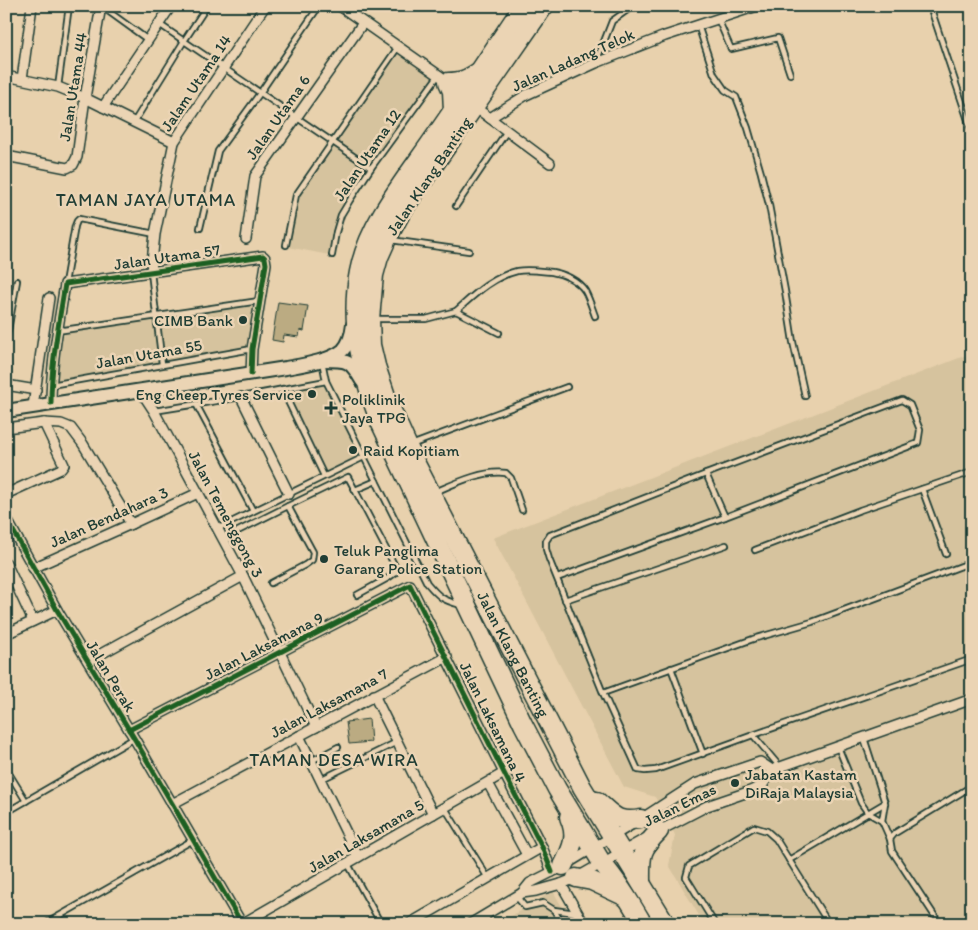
<svg xmlns="http://www.w3.org/2000/svg" width="978" height="930" font-family="Itim,sans-serif">
  <rect width="100%" height="100%" fill="#e8d1ad"/>
  <filter id="ink" filterUnits="userSpaceOnUse"><feTurbulence type="fractalNoise" baseFrequency=".02" numOctaves="2"/><feDisplacementMap in="SourceGraphic" scale="10" xChannelSelector="R" yChannelSelector="G"/><feConvolveMatrix kernelMatrix="1 2 1 2 8 2 1 2 1" color-interpolation-filters="sRGB"/></filter>
  <g filter="url(#ink)">
    <g fill="#d6c39e">
      <path d="M398,51L434,77L366,169L347,200L339,215L334,229L329,255L288,247L299,197Z"/>
      <path d="M254,304L249,347L56,382L61,334Z"/>
      <path d="M972,353V924H704L669,865L675,835L655,797L624,787L493,538Z"/>
      <path d="M325,383L360,456L326,473L286,392Z"/>
      <path d="M553,891L572,924H498Z"/>
    </g>
    <g fill="#bbab82" stroke="#1f3d34">
      <path d="M278,302L308,306L304,331L300,330L299,337L284,335L283,342L272,340Z"/>
      <path d="M369,719L371,742L349,744L346,722Z"/>
    </g>
    <g fill="none" stroke-linecap="round" stroke-linejoin="round">
      <g stroke="#1f3d34" stroke-width="8">
        <g id="lane">
          <path d="M101,6L148,40"/>
          <path d="M930,6L972,132"/>
          <path d="M718,19L731,49L778,38L790,74"/>
          <path d="M159,24L371,168"/>
          <path d="M698,25L714,74L725,90L736,97L748,128L761,173L769,205L785,291L793,342L805,396"/>
          <path d="M596,62L612,21L633,6"/>
          <path d="M58,87L69,6"/>
          <path d="M134,122L184,41L207,6"/>
          <path d="M456,206L507,131"/>
          <path d="M200,228L218,151L260,93L319,6"/>
          <path d="M391,240L469,251"/>
          <path d="M286,245L296,195L398,47"/>
          <path d="M332,255L336,232L341,215L350,200L371,168L438,76"/>
          <path d="M151,272L162,364"/>
          <path d="M65,283L75,226L77,221L79,219L155,234"/>
          <path d="M456,311C474,295 492,277 517,271C528,269 541,271 552,272C564,274 578,280 585,291C589,298 592,308 595,316"/>
          <path d="M374,319H426L456,311L499,333"/>
          <path d="M57,331L259,301"/>
          <path d="M6,341L17,281"/>
          <path d="M322,361L326,381L427,583C439,597 442,600 461,605"/>
          <path d="M51,385L252,349"/>
          <path d="M282,389L324,476"/>
          <path d="M196,404L253,511"/>
          <path d="M154,411L241,397L326,381"/>
          <path d="M411,445L567,387"/>
          <path d="M706,474L725,517"/>
          <path d="M922,489L946,554"/>
          <path d="M355,490L396,568L395,573L388,578L357,595"/>
          <path d="M435,492C456,483 483,470 506,473L511,478L522,510"/>
          <path d="M217,529L364,457"/>
          <path d="M238,531L288,506L348,477L355,490L376,481"/>
          <path d="M755,550L860,510L972,472"/>
          <path d="M557,578L725,517L918,443L920,430L910,405L902,400L706,474L550,535L546,541V549L549,559L603,693L638,770L645,771L656,770L753,735L780,767"/>
          <path d="M271,583L305,565L312,560L313,552L288,506"/>
          <path d="M565,600L726,545"/>
          <path d="M671,668L703,754"/>
          <path d="M603,693L753,639L812,622L972,562"/>
          <path d="M753,735L972,659"/>
          <path d="M864,738L885,803L882,821L890,839L892,851L940,924"/>
          <path d="M838,747L861,803L868,813L882,821"/>
          <path d="M311,761L338,747"/>
          <path d="M6,777L10,775L26,801"/>
          <path d="M320,780L397,742"/>
          <path d="M445,808L488,878"/>
          <path d="M12,809L133,739"/>
          <path d="M890,839L895,833L972,786"/>
          <path d="M789,860L885,803"/>
          <path d="M348,864L381,924"/>
          <path d="M516,896L525,907L543,903L554,910L576,913"/>
          <path d="M554,910L562,924"/>
          <path d="M485,915L489,924"/>
          <path d="M45,924L193,840"/>
          <path d="M715,924L686,877L689,866L754,827L767,831L776,839L829,924"/>
        </g>
      </g>
      <g stroke="#1f3d34" stroke-width="12">
        <g id="street">
          <path d="M340,6L450,83"/>
          <path d="M6,76L58,87L85,98L174,142"/>
          <path d="M22,79L32,6"/>
          <path d="M103,107L171,6"/>
          <path d="M475,107L550,163"/>
          <path d="M490,118L526,95L596,63L665,36L757,6"/>
          <path d="M6,156L67,168L73,165L77,157L85,98L101,6"/>
          <path d="M246,239L255,176L363,23"/>
          <path d="M151,271L155,234L174,142L265,6"/>
          <path d="M6,385L36,390"/>
          <path d="M141,391L154,411L243,576L316,727"/>
          <path d="M241,397L289,494"/>
          <path d="M51,403C51,363 59,323 65,284L263,256L265,258L266,264L252,349L251,374"/>
          <path d="M33,406L49,298"/>
          <path d="M6,428L44,423L61,424L71,428L83,444L131,524"/>
          <path d="M6,494L61,469L64,465L44,423"/>
          <path d="M6,518L57,610L134,738L242,924"/>
          <path d="M6,563L33,621"/>
          <path d="M33,568L131,524L198,493"/>
          <path d="M6,634L57,610"/>
          <path d="M88,661L243,576"/>
          <path d="M374,695L433,814"/>
          <path d="M129,730L410,585L504,773L542,847L552,872"/>
          <path d="M299,736L358,857"/>
          <path d="M772,770L972,699"/>
          <path d="M488,783L527,855"/>
          <path d="M172,804L447,657"/>
          <path d="M568,863L641,819L695,784L760,762L772,770"/>
          <path d="M561,884L584,924"/>
          <path d="M522,893L536,891L561,884L576,878L659,831L707,806L748,792L762,786L772,770"/>
          <path d="M242,924L504,773"/>
          <path d="M409,924L542,847"/>
          <path d="M470,924L522,893L530,883L556,870"/>
        </g>
      </g>
      <g stroke="#1f3d34" stroke-width="16">
        <g id="secondary">
          <path d="M324,360C348,360 350,360 362,381"/>
          <path d="M6,411L286,368C302,365 330,361 343,350C349,344 352,333 353,324"/>
        </g>
      </g>
      <g stroke="#1f3d34" stroke-width="21">
        <g id="highway">
          <path d="M523,6C494,49 466,92 436,135C408,176 368,223 359,272C349,322 362,374 379,420L523,724L557,789L602,863C618,882 631,903 643,924"/>
          <path id="s1" d="M544,6L402,211L387,239L379,257L374,275L370,319L371,345L376,366L388,402L414,460L582,787L666,924"/>
          <path d="M453,110L452,91L448,82C462,82 467,79 478,72"/>
          <path d="M597,801C614,816 617,823 641,819"/>
          <path d="M563,866C572,848 578,837 569,817"/>
          <path d="M576,878L592,881L626,897"/>
          <path d="M641,883C641,856 639,851 659,831"/>
        </g>
      </g>
      <use href="#lane" stroke="#ebd4b4" stroke-width="4.5"/>
      <use href="#street" stroke="#ebd4b4" stroke-width="9"/>
      <use href="#secondary" stroke="#ebd4b4" stroke-width="12"/>
      <use href="#highway" stroke="#ebd4b4" stroke-width="18"/>
      <g stroke="#ebd4b4" stroke-width="8">
        <g id="cycleway">
          <path d="M51,403C51,363 59,323 65,284L263,256L265,258L266,264L252,349L251,374"/>
          <path d="M6,518L57,610L134,738L242,924"/>
          <path d="M129,730L410,585L504,773L542,847L552,872"/>
        </g>
      </g>
      <use href="#cycleway" stroke="#1b5e20" stroke-width="5"/>
    </g>
  </g>
  <g fill="#1f3d34" stroke="#ebd4b4" stroke-width="2">
    <circle cx="243" cy="320" r="5"/>
    <circle cx="312" cy="394" r="5"/>
    <path d="M328.5 400.5h5v5h5v5h-5v5h-5v-5h-5v-5h5z"/>
    <circle cx="353" cy="450" r="5"/>
    <circle cx="324" cy="559" r="5"/>
    <circle cx="735" cy="783" r="5"/>
  </g>
  <g text-anchor="middle" dominant-baseline="central" stroke-width="5" stroke-linejoin="round" paint-order="stroke">
    <g font-size="16" fill="#1f3d34" stroke="#ebd4b4">
      <text transform="translate(573 60) rotate(-24)">Jalan Ladang Telok</text>
      <text transform="translate(196 83) rotate(-56)">Jalam Utama 14</text>
      <text transform="translate(73 87) rotate(-81)">Jalan Utama 44</text>
      <text transform="translate(278 117) rotate(-55)">Jalan Utama 6</text>
      <text transform="translate(367 155) rotate(-56)">Jalan Utama 12</text>
      <text transform="translate(429 176) rotate(-56)">Jalan Klang Banting</text>
      <text transform="translate(167 257) rotate(-8)">Jalan Utama 57</text>
      <text transform="translate(149 354) rotate(-10)">Jalan Utama 55</text>
      <text transform="translate(226 514) rotate(62)">Jalan Temenggong 3</text>
      <text transform="translate(109 517) rotate(-24)">Jalan Bendahara 3</text>
      <text transform="translate(264 646) rotate(-27)">Jalan Laksamana 9</text>
      <text stroke="none"><textPath href="#s1" startOffset="731">Jalan Klang Banting</textPath></text>
      <text transform="translate(111 676) rotate(59)">Jalan Perak</text>
      <text transform="translate(329 703) rotate(-28)">Jalan Laksamana 7</text>
      <text transform="translate(493 722) rotate(64)">Jalan Laksamana 4</text>
      <text transform="translate(680 805) rotate(-26)">Jalan Emas</text>
      <text transform="translate(366 836) rotate(-30)">Jalan Laksamana 5</text>
    </g>
    <g font-size="16" fill="#1f3d34" stroke="#ebd4b4" text-anchor="start">
      <text x="233" y="320" text-anchor="end">CIMB Bank</text>
      <text x="302" y="394" text-anchor="end">Eng Cheep Tyres Service</text>
      <text x="342" y="399">Poliklinik<tspan x="342" dy="18">Jaya TPG</tspan></text>
      <text x="363" y="450">Raid Kopitiam</text>
      <text x="334" y="550">Teluk Panglima<tspan x="334" dy="18">Garang Police Station</tspan></text>
      <text x="745" y="774">Jabatan Kastam<tspan x="745" dy="18">DiRaja Malaysia</tspan></text>
    </g>
    <g font-size="18" letter-spacing="1" fill="#1f3d34" stroke="#ebd4b4">
      <text x="146" y="200">TAMAN JAYA UTAMA</text>
      <text x="334" y="760">TAMAN DESA WIRA</text>
    </g>
  </g>
  <rect width="978" height="930" fill="none" stroke="#ebd4b4" stroke-width="25"/>
  <rect x="12" y="12" width="953" height="905" fill="none" stroke="#1f3d34" stroke-width="2" filter="url(#ink)"/>
</svg>
